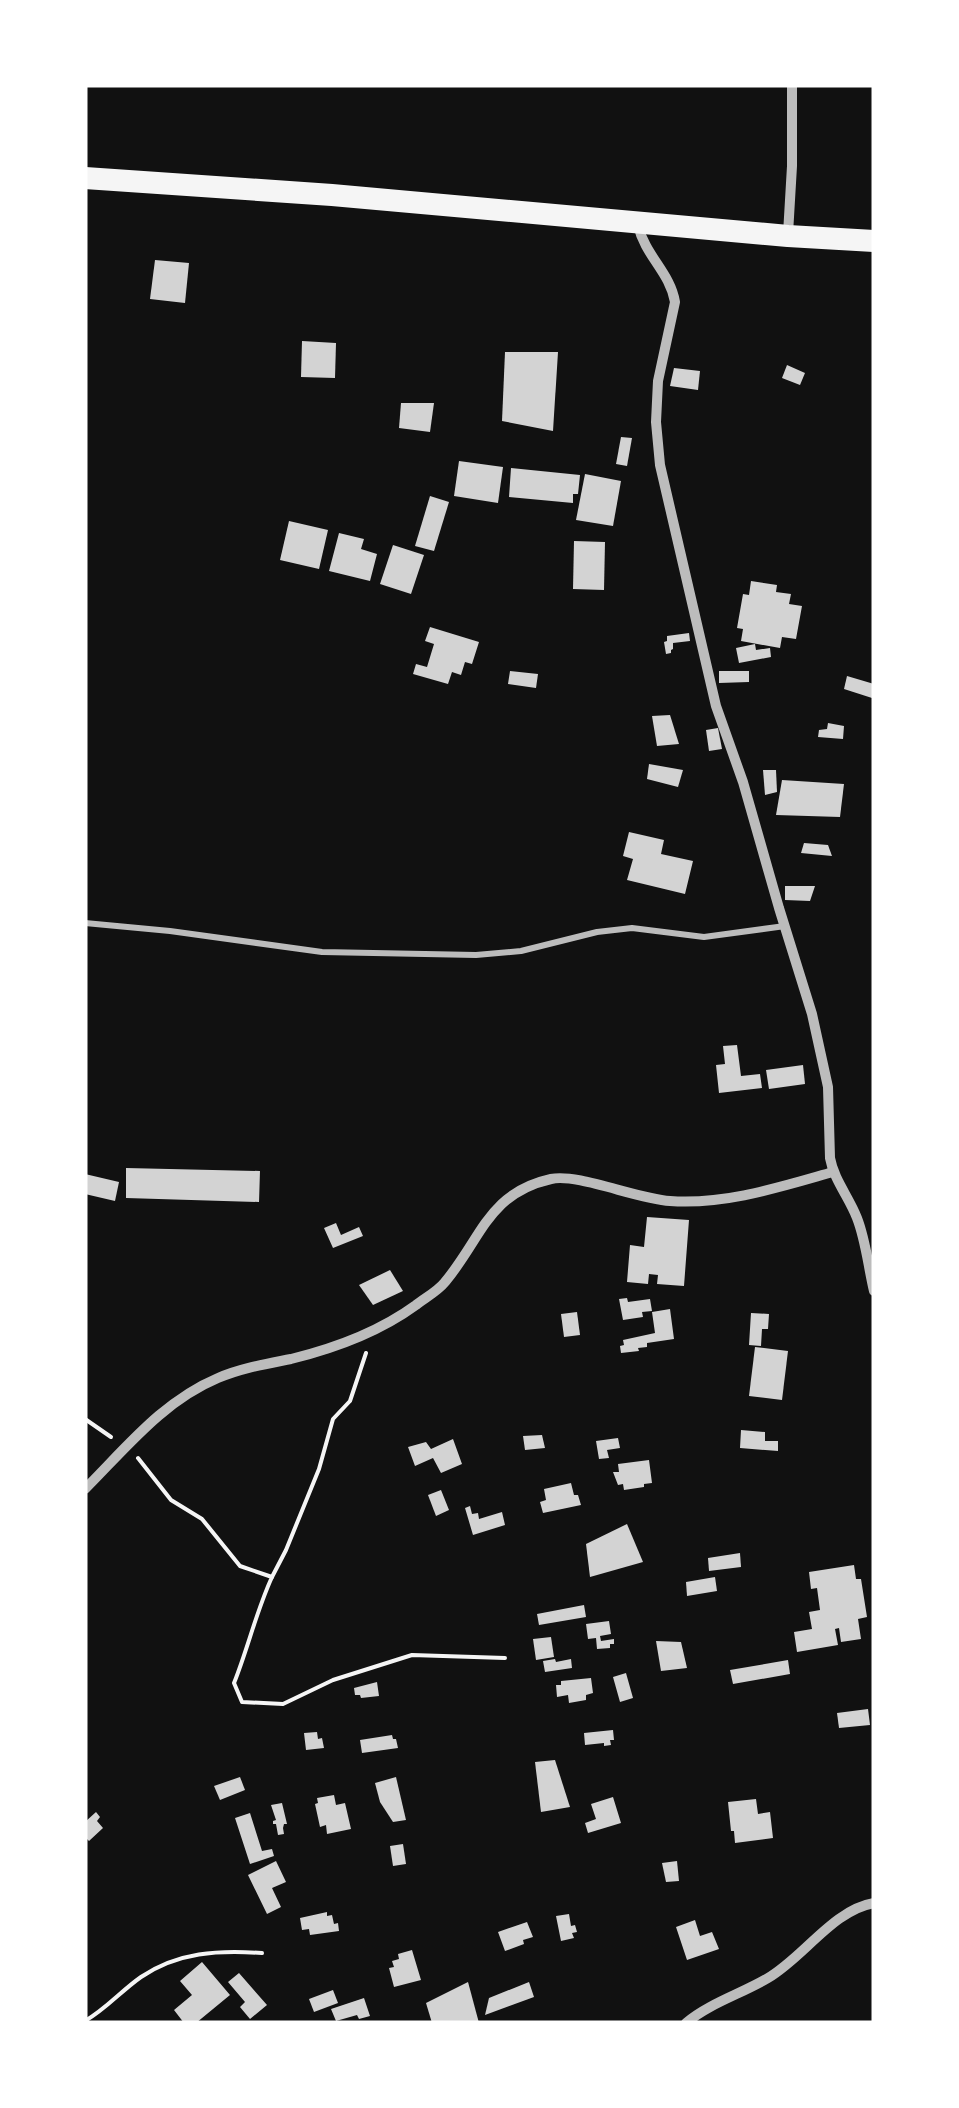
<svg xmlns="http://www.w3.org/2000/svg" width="959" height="2108" font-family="Montserrat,sans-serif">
  <rect width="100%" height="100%" fill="#111"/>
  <g fill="#d3d3d3">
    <path d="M155,260L189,263L185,303L150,299Z"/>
    <path d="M302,341L336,343L335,378L301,377Z"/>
    <path d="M505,352H558L553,431L502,421Z"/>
    <path d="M787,365L805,373L800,385L782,378Z"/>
    <path d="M674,368L700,371L698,390L670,386Z"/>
    <path d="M401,403H434L430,432L399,428Z"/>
    <path d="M621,437L632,438L627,466L616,464Z"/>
    <path d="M459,461L503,467L498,503L454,496Z"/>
    <path d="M511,468L580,475L578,494H573V503L509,497Z"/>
    <path d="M585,474L621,481L613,526L576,520Z"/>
    <path d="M430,496L449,502L434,551L415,546Z"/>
    <path d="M289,521L328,530L319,569L280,560Z"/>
    <path d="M339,533L364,539L361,549L377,554L370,581L329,571Z"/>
    <path d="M574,541L605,542L604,590L573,589Z"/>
    <path d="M393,545L424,555L411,594L380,584Z"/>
    <path d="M751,581L777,585L776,592L791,594L789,604L802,606L796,639L782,637L780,648L741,641L743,629L737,628L743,594L749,595Z"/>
    <path d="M430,627L479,642L472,664L465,662L461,675L452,672L448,684L413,674L416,664L427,667L434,644L425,641Z"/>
    <path d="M689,633L690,641L673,643V649L671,650V653L666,654L664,642L667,641V636Z"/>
    <path d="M755,644L756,650L770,648L771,657L739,663L736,648Z"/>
    <path d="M510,671L538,674L536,688L508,684Z"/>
    <path d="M719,671H749V682L719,683Z"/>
    <path d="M847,676L874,684L872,698L844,689Z"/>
    <path d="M670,715L679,744L657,746L652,716Z"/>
    <path d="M828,723L844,726L843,739L818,737L819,730L827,729Z"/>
    <path d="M718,728L722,749L709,751L706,730Z"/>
    <path d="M649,764L683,770L678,787L647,779Z"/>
    <path d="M763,770H776L777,792L765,795Z"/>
    <path d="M782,780L844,784L840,817L776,815Z"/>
    <path d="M629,832L664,840L661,854L693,861L685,894L627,880L633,859L623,856Z"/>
    <path d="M804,843L828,845L832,856L801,853Z"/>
    <path d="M785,886H815L810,901L785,900Z"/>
    <path d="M737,1045L741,1076L760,1074L762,1088L719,1093L716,1065L725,1064L723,1046Z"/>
    <path d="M803,1065L805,1084L769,1089L766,1070Z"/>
    <path d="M126,1168L260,1171L259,1202L126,1198Z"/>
    <path d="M85,1174L119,1182L115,1201L85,1194Z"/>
    <path d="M647,1217L689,1220L684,1286L657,1284L658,1275L649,1274L648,1284L627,1282L630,1245L644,1247Z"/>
    <path d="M336,1223L341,1235L359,1227L363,1236L333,1248L324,1228Z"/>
    <path d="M390,1270L403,1291L373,1305L359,1285Z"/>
    <path d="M627,1298L628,1302L650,1299L652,1311L642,1312L643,1317L623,1320L619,1299Z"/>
    <path d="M670,1309L674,1339L647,1343V1347L638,1348L639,1351L621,1353L620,1346L624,1345L623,1340L655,1333L652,1312Z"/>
    <path d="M577,1312L580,1335L564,1337L561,1314Z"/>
    <path d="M751,1313L769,1314L768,1329H762L761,1346L749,1345Z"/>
    <path d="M755,1347L788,1351L782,1400L749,1396Z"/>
    <path d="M741,1430L765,1432V1441H778V1451L740,1448Z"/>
    <path d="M542,1435L545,1448L525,1450L523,1436Z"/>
    <path d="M618,1438L620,1448L607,1450L609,1458L599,1459L596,1441Z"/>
    <path d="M453,1439L462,1464L441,1473L433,1458L415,1466L408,1447L426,1442L431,1449Z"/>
    <path d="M649,1460L652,1483L644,1484V1487L624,1490L623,1484L618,1485L613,1472H619L618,1464Z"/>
    <path d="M571,1483L574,1495H578L581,1505L543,1513L540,1502L546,1500L544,1489Z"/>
    <path d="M441,1490L449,1510L436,1516L428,1495Z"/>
    <path d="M470,1506L472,1514L478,1513L479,1519L502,1512L505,1525L473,1535L465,1508Z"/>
    <path d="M627,1524L643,1562L590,1577L586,1544Z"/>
    <path d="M740,1553L741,1567L709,1571L708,1558Z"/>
    <path d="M854,1565L856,1579H861L867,1617L858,1619L861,1639L841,1642L839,1628L835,1629L838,1645L797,1652L794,1632L812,1629L809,1612L820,1610L817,1588L811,1589L809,1572Z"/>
    <path d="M715,1577L717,1591L687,1596L686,1582Z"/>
    <path d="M584,1605L586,1617L539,1625L537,1614Z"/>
    <path d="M609,1621L611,1634L600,1636L601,1641L614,1639V1644H610V1648L597,1649L596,1638L588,1639L586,1624Z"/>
    <path d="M551,1637L554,1657L536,1660L533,1639Z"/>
    <path d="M656,1641L681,1642L687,1668L661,1671Z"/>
    <path d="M555,1659L556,1662L571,1659L572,1668L545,1672L543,1661Z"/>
    <path d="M788,1660L790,1674L733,1684L730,1670Z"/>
    <path d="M626,1673L633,1698L620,1702L613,1677Z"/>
    <path d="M591,1678L593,1693L586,1695V1700L569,1703L568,1695L557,1697L556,1685H561V1681Z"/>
    <path d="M377,1682L379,1696L361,1698L360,1695H355L354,1688Z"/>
    <path d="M868,1709L870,1725L839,1728L837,1713Z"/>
    <path d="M613,1730L614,1740H610L611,1745L604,1746V1743L585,1745L584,1733Z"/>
    <path d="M317,1732L318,1739L322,1738L324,1748L306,1750L304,1733Z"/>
    <path d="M392,1735L393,1739H396L398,1748L362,1753L360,1740Z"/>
    <path d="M555,1760L570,1807L541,1812L535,1762Z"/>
    <path d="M240,1777L245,1790L220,1800L214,1786Z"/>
    <path d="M396,1777L406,1820L393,1822L380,1802L375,1783Z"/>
    <path d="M334,1795L336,1805L345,1803L351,1829L327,1834L326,1825L320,1827L315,1804L318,1803L317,1798Z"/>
    <path d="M613,1797L621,1823L588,1833L585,1823L596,1819L591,1804Z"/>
    <path d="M756,1799L758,1814L770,1812L773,1838L735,1843L734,1831H731L728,1802Z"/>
    <path d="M282,1803L287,1824H284L283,1828L284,1834L278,1835L276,1824H273V1821L276,1820L271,1805Z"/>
    <path d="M96,1812L100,1817L97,1821L103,1828L89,1841L85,1837V1822Z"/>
    <path d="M250,1813L262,1851L272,1849L274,1856L250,1864L235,1818Z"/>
    <path d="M403,1844L406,1864L393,1866L390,1846Z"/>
    <path d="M276,1861L286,1882L272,1888L281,1907L267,1914L248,1875Z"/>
    <path d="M677,1861L679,1881L666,1882L662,1863Z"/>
    <path d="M327,1912V1916L332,1915L334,1924L338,1923L339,1931L310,1935L309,1929L302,1930L300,1918Z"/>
    <path d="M569,1914L571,1926L575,1925L577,1932L572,1933L574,1938L561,1941L556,1916Z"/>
    <path d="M695,1920L700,1936L712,1932L719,1949L687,1960L676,1927Z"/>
    <path d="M527,1922L533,1937L523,1940L524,1944L505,1951L498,1932Z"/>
    <path d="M412,1950L421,1980L394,1987L389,1968L394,1967L392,1961L399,1959L398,1954Z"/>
    <path d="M202,1962L230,1995L196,2023H184L174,2010L192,1995L180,1981Z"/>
    <path d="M239,1973L267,2005L250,2019L240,2007L245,2002L228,1982Z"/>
    <path d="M468,1982L479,2023H432L426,2003Z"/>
    <path d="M529,1982L534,1997L485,2015L489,1998Z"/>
    <path d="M333,1990L338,2003L314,2012L309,1999Z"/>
    <path d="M364,1998L370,2016L359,2019L357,2015L336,2021L331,2009Z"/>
  </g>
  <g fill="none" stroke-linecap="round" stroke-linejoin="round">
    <g stroke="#f5f5f5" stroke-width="4">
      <path d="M85,1419L111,1437"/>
      <path d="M138,1458L171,1500L202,1519L240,1566L272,1577C256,1612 248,1648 234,1683L242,1702L283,1704L333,1680L412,1655L505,1658"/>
      <path d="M272,1577L286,1550L319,1469L333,1419L350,1401L366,1353"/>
      <path d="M85,2021C106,2009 121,1991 141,1977C178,1952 218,1950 262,1953"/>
    </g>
    <path stroke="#bcbcbc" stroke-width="6" d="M85,923L170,931L322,952L476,955L521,951L597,932L632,928L704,937L785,926"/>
    <g stroke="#bcbcbc" stroke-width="10">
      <path d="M638,225C645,256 670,272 675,302L658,381L656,422L660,465L716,706L743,782L779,908L812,1014L828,1087L830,1158C834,1180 849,1197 857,1218C866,1241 868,1266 874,1291"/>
      <path d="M788,234L792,166V85"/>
      <path d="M85,1489C126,1448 163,1401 218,1378C241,1368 266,1364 291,1359C336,1348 379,1332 416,1305C425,1298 438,1291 445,1282C482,1238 488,1193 551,1179C577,1173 637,1199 670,1201C725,1205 780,1187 833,1172"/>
      <path d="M686,2023C710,2003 741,1994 768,1978C804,1957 833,1910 874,1903"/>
    </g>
    <path stroke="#f5f5f5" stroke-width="22" d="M85,178L332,195L788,236L874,241"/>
  </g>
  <rect width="959" height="2108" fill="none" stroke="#ffffff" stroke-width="175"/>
</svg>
